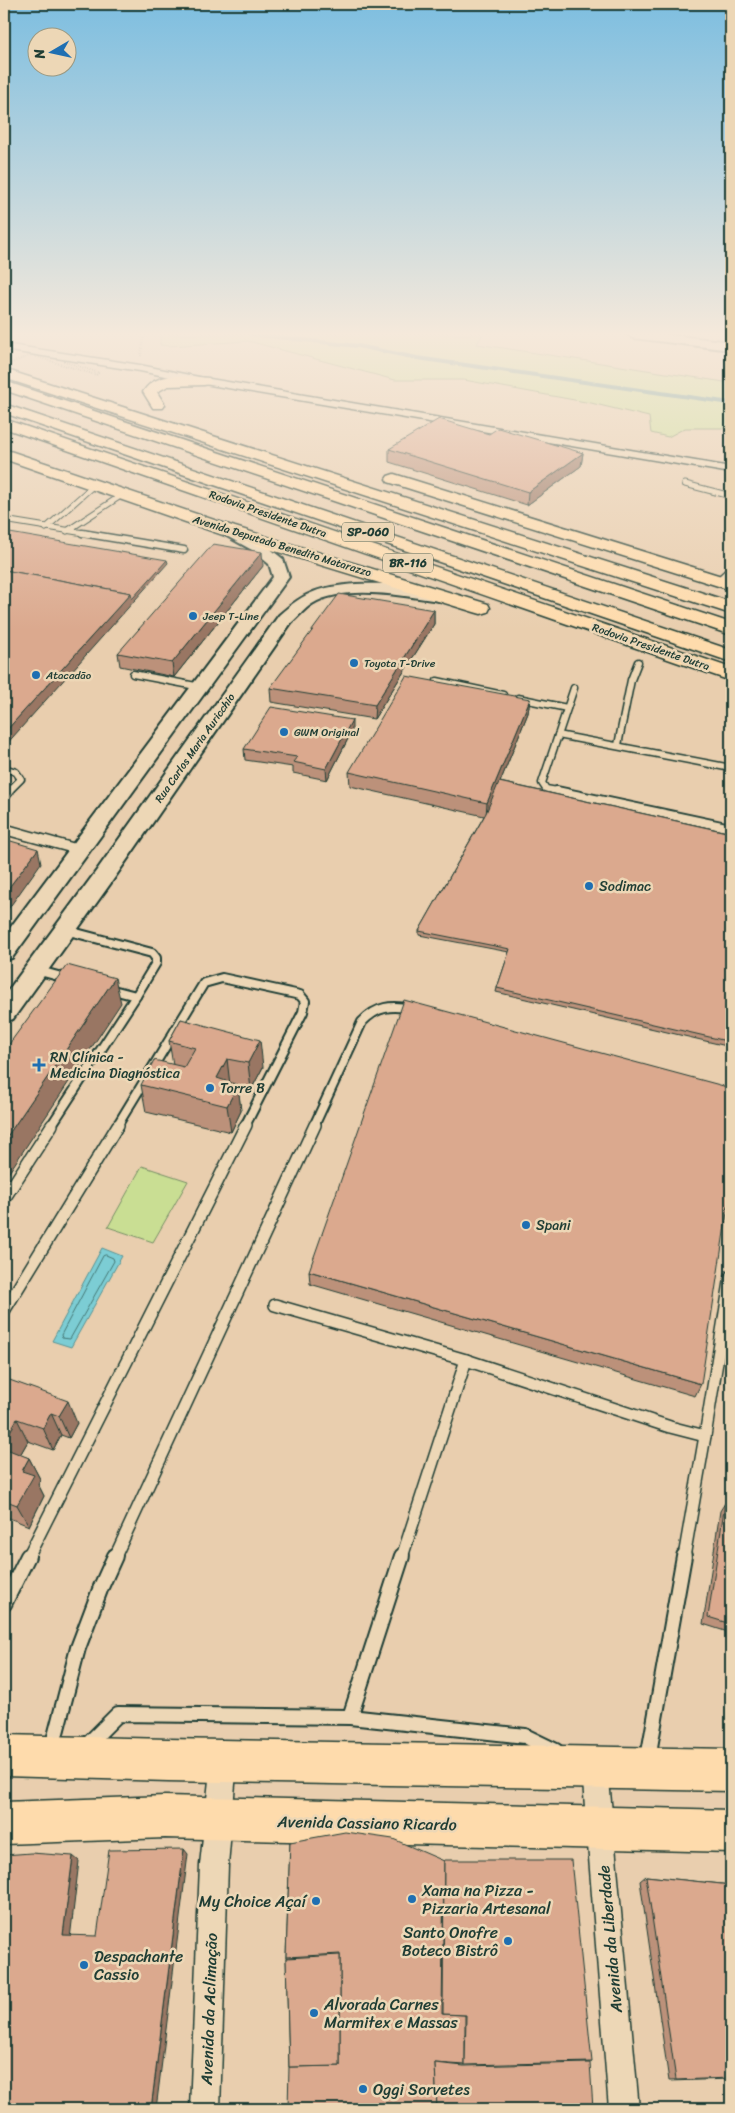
<svg xmlns="http://www.w3.org/2000/svg" width="735" height="2113" font-family="Sriracha,sans-serif">
  <rect width="100%" height="100%" fill="#e9ceae"/>
  <filter id="ink" filterUnits="userSpaceOnUse"><feTurbulence type="fractalNoise" baseFrequency=".02" numOctaves="2"/><feDisplacementMap in="SourceGraphic" scale="10" xChannelSelector="R" yChannelSelector="G"/><feConvolveMatrix kernelMatrix="1 2 1 2 8 2 1 2 1" color-interpolation-filters="sRGB"/></filter>
  <g filter="url(#ink)">
    <g fill="#c9de93" stroke="#748e64">
      <path d="M160,334H483L477,344L731,383V428H685L668,437L651,433L649,417L591,403L464,380H395L248,341L169,346L160,345Z"/>
      <path d="M142,1166L188,1181L153,1242L108,1227Z"/>
    </g>
    <path fill="#7ccdd4" stroke="#579394" d="M102,1248L122,1256L71,1347L52,1341Z"/>
    <g fill="none" stroke-linecap="round" stroke-linejoin="round">
      <path stroke="#447774" stroke-width="1" d="M106,1255L113,1258L114,1261L70,1339L62,1338L61,1335L103,1256Z"/>
      <path stroke="#579394" stroke-width="4" d="M250,334L358,346L417,358L731,403"/>
      <g stroke="#1f3d34" stroke-width="7">
        <g id="lane-far4">
          <path d="M685,484L731,496"/>
          <path d="M4,520L90,534"/>
          <path d="M46,528L94,485"/>
          <path d="M67,531L122,495"/>
        </g>
      </g>
      <g stroke="#1f3d34" stroke-width="9">
        <g id="lane-far3">
          <path d="M82,533L184,550"/>
          <path d="M718,581L731,569"/>
          <path d="M133,674L201,687"/>
          <path d="M437,681L503,695"/>
          <path d="M518,698L567,708"/>
          <path d="M558,735L731,768"/>
          <path d="M618,745L631,680L638,662"/>
          <path d="M4,768L16,772L21,779L8,792"/>
          <path d="M563,792L546,789L542,783L574,688"/>
        </g>
      </g>
      <g stroke="#1f3d34" stroke-width="12">
        <g id="lane-far2">
          <path d="M557,791L731,828"/>
          <path d="M4,797L9,791"/>
          <path d="M65,930L152,953L156,958V963L136,996"/>
          <path d="M36,970L69,979"/>
          <path d="M51,1126L136,996L109,989"/>
          <path d="M117,1126L204,983L222,978L300,995L305,1001L303,1012L245,1126"/>
          <path d="M314,1126L362,1022C377,1006 391,1005 412,1009"/>
        </g>
      </g>
      <g stroke="#1f3d34" stroke-width="14">
        <g id="lane-far1">
          <path d="M4,1199L52,1125"/>
          <path d="M275,1305L466,1360L670,1427L705,1436L731,1276"/>
          <path d="M4,1311L118,1125"/>
          <path d="M28,1557L246,1125"/>
          <path d="M115,1557L315,1125"/>
          <path d="M402,1557L466,1360"/>
          <path d="M684,1557L705,1436"/>
        </g>
      </g>
      <g stroke="#1f3d34" stroke-width="18">
        <g id="lane">
          <path d="M4,1604L28,1556"/>
          <path d="M350,1717L402,1556"/>
          <path d="M87,1745L118,1714L350,1717L525,1736L556,1751"/>
          <path d="M52,1748L78,1648L101,1587L115,1556"/>
          <path d="M648,1758L684,1556"/>
        </g>
      </g>
      <g stroke="#1f3d34" stroke-width="3">
        <g id="street">
          <path d="M4,344L140,365L204,378L731,467V473L204,384L140,371L4,350Z"/>
          <path d="M4,824L86,847L88,850L86,853L81,855L4,834Z"/>
          <path d="M224,1748L233,1752L237,1761L228,1865L220,2109H190L200,1865L211,1761L215,1752Z"/>
          <path d="M595,1756L604,1760L608,1769L639,2109H609L582,1769L586,1760Z"/>
        </g>
      </g>
      <g stroke="#1f3d34" stroke-width="4">
        <g id="secondary">
          <path d="M627,334H662L731,342V350L633,338Z"/>
          <path d="M229,526L264,544L283,559L289,577L12,958L4,960V936L273,577L269,564L252,550L223,534L221,531L223,528Z"/>
          <path d="M356,584C386,583 416,585 445,592L447,596L445,600L439,601C402,596 345,584 312,604C304,609 298,617 291,623L113,880L13,1019L4,1022V996L97,870L279,615C306,591 320,587 356,584Z"/>
        </g>
      </g>
      <g stroke="#1f3d34" stroke-width="3">
        <g id="primary">
          <path d="M4,369L731,602V614L4,378Z"/>
          <path d="M182,376L209,378L211,381L209,384L204,385L168,386L157,392L165,405L163,408H153L143,392C152,378 166,376 182,376Z"/>
          <path d="M4,419L731,668V681L4,428Z"/>
          <path d="M4,449L235,527L488,604L490,608L488,612L481,614L474,612L223,535L4,459Z"/>
          <path d="M394,474L731,579V590L388,482L386,479L388,476Z"/>
          <path d="M4,1735L168,1739L731,1749V1791L168,1781L4,1776Z"/>
          <path d="M165,1796L731,1810V1852L165,1838L4,1844V1802Z"/>
        </g>
      </g>
      <g stroke="#1f3d34" stroke-width="3">
        <g id="highway">
          <path d="M4,381L731,623V635L4,390Z"/>
          <path d="M4,404L731,650V662L4,413Z"/>
        </g>
      </g>
      <path stroke="#1f3d34" stroke-width="2" stroke-dasharray="0.5 2" stroke-linecap="butt" d="M141,356L144,334"/>
      <use href="#lane-far4" stroke="#edd7b6" stroke-width="5"/>
      <use href="#lane-far3" stroke="#edd7b6" stroke-width="6"/>
      <use href="#lane-far2" stroke="#edd7b6" stroke-width="8"/>
      <use href="#lane-far1" stroke="#edd7b6" stroke-width="11"/>
      <use href="#lane" stroke="#edd7b6" stroke-width="14"/>
      <use href="#street" fill="#edd7b6" fill-rule="evenodd"/>
      <use href="#secondary" fill="#edd7b6" fill-rule="evenodd"/>
      <use href="#primary" fill="#fedbac" fill-rule="evenodd"/>
      <use href="#highway" fill="#fedbac" fill-rule="evenodd"/>
      <path stroke="#1f3d34" stroke-width="2" stroke-dasharray="0.5 2" stroke-linecap="butt" d="M4,366L31,355L96,375L99,373L63,361"/>
    </g>
    <g fill="#bc917a" stroke="#1f3d34">
      <path d="M489,434L583,453L581,466L527,505L389,462V449Z"/>
      <path d="M263,566L174,677L120,666L118,653Z"/>
      <path d="M434,610V624L374,719L271,702L270,688Z"/>
      <path d="M530,699L528,713L500,782L731,833V1047L496,992L497,988L509,952L419,935V931L484,816L350,786L349,772Z"/>
      <path d="M352,731L327,780L293,773V767L245,760L244,749Z"/>
      <path d="M181,1019L263,1067L251,1090L238,1087L241,1111L231,1132L146,1112L141,1085L173,1065L169,1041Z"/>
      <path d="M309,1271L701,1384L695,1396L310,1284Z"/>
      <path d="M4,1378L77,1423L69,1438L61,1435L53,1450L28,1441L20,1455L29,1458L40,1479L38,1484L44,1496L29,1526L4,1516Z"/>
      <path d="M725,1503L731,1505V1633L703,1624L720,1511Z"/>
      <path d="M290,1842L592,2062L289,2067L286,1957Z"/>
      <path d="M646,1876L731,1885V2079L669,2081L640,1881Z"/>
    </g>
    <g fill="#997663" stroke="#1f3d34">
      <path d="M583,453L581,466L527,505L528,492Z"/>
      <path d="M262,552L263,566L174,677L172,663Z"/>
      <path d="M167,560L168,563L4,747V733L131,593Z"/>
      <path d="M434,610V624L374,719L375,705Z"/>
      <path d="M530,699L528,713L486,817L487,803Z"/>
      <path d="M352,720V731L327,780L326,769Z"/>
      <path d="M38,849L41,863L4,915V894Z"/>
      <path d="M115,978L121,1003L4,1180V1141Z"/>
      <path d="M260,1040L263,1067L251,1090L248,1063Z"/>
      <path d="M227,1059L230,1085L221,1105L217,1078Z"/>
      <path d="M238,1085L241,1111L231,1132L227,1106Z"/>
      <path d="M68,1401L77,1423L69,1438L59,1416Z"/>
      <path d="M51,1413L61,1435L53,1450L43,1428Z"/>
      <path d="M17,1419L28,1441L12,1469L4,1453V1442Z"/>
      <path d="M29,1458L40,1479L38,1484L44,1496L29,1526L17,1505L22,1471Z"/>
      <path d="M184,1849L188,1854L156,2109H151Z"/>
      <path d="M73,1856L79,1861L70,1939L63,1935Z"/>
    </g>
    <g fill="#dba98e" stroke="#1f3d34">
      <path d="M439,419L489,434L498,428L583,453L528,492L389,449Z"/>
      <path d="M4,532L167,560L132,599L131,593L4,570Z"/>
      <path d="M213,544L262,552L172,663L118,653Z"/>
      <path d="M4,570L131,593L4,733Z"/>
      <path d="M339,594L434,610L375,705L270,688Z"/>
      <path d="M406,676L530,699L487,803L349,772Z"/>
      <path d="M271,707L352,720L326,769L293,762L297,757L244,749Z"/>
      <path d="M499,782L731,833V1042L497,988L510,949L419,931L486,813Z"/>
      <path d="M4,839L38,849L4,894Z"/>
      <path d="M67,965L115,978L4,1141V1051Z"/>
      <path d="M404,1000L731,1088V1186L701,1384L309,1271Z"/>
      <path d="M181,1019L260,1040L248,1063L227,1059L217,1078L238,1085L227,1106L141,1085L154,1060L184,1067L195,1048L169,1041Z"/>
      <path d="M4,1378L68,1401L59,1416L51,1413L43,1428L17,1419L4,1442Z"/>
      <path d="M4,1448L29,1458L22,1471L34,1475L17,1505L4,1500Z"/>
      <path d="M725,1503L731,1505V1624L708,1617Z"/>
      <path d="M345,1832L393,1839L444,1861L442,2014L465,2015V2065L435,2063L437,2109H288L289,2067L340,2066V1954L286,1957L290,1842Z"/>
      <path d="M184,1849L151,2109H4V1855L31,1853L73,1856L63,1935L97,1936L109,1850Z"/>
      <path d="M444,1860H571L592,2062L465,2065L466,2015L443,2014Z"/>
      <path d="M646,1876L731,1885V2078L676,2080Z"/>
      <path d="M340,1955V2066L289,2067L286,1958Z"/>
      <path d="M435,2063L464,2066L590,2063L593,2109H437Z"/>
    </g>
  </g>
  <linearGradient id="sky" x2="0" y2="1"><stop stop-color="#7dbee0"/><stop offset="0.53" stop-color="#f5e9db"/><stop offset="1" stop-color="#f5e9db" stop-opacity="0"/></linearGradient>
  <rect width="735" height="630" fill="url(#sky)"/>
  <g fill="#1f6fb2" stroke="#edd7b6" stroke-width="2">
    <circle cx="193" cy="616" r="5"/>
    <circle cx="354" cy="663" r="5"/>
    <circle cx="36" cy="675" r="5"/>
    <circle cx="284" cy="732" r="5"/>
    <circle cx="589" cy="886" r="5"/>
    <path d="M36.5 1057.5h5v5h5v5h-5v5h-5v-5h-5v-5h5z"/>
    <circle cx="210" cy="1088" r="5"/>
    <circle cx="526" cy="1225" r="5"/>
    <circle cx="412" cy="1899" r="5"/>
    <circle cx="316" cy="1901" r="5"/>
    <circle cx="508" cy="1941" r="5"/>
    <circle cx="84" cy="1965" r="5"/>
    <circle cx="314" cy="2013" r="5"/>
    <circle cx="363" cy="2089" r="5"/>
  </g>
  <g text-anchor="middle" dominant-baseline="central" stroke-width="5" stroke-linejoin="round" paint-order="stroke">
    <g font-size="11" fill="#1f3d34" stroke="#edd7b6">
      <text transform="translate(268 514) rotate(19)">Rodovia Presidente Dutra</text>
      <text transform="translate(282 546) rotate(17)">Avenida Deputado Benedito Matarazzo</text>
      <text transform="translate(651 647) rotate(19)">Rodovia Presidente Dutra</text>
      <text transform="translate(195 748) rotate(-55)">Rua Carlos Maria Auricchio</text>
    </g>
    <g font-size="11" fill="#1f3d34" stroke="#edd7b6" text-anchor="start">
      <text x="203" y="616">Jeep T-Line</text>
      <text x="364" y="663">Toyota T-Drive</text>
      <text x="46" y="675">Atacadão</text>
      <text x="294" y="732">GWM Original</text>
    </g>
    <g fill="#edd7b6" stroke="#5d6b5b" stroke-width="1">
      <rect x="342" y="522.5" width="52" height="19" rx="4"/>
      <rect x="383" y="553.5" width="50" height="19" rx="4"/>
    </g>
    <g font-size="12" font-weight="bold" fill="#1f3d34">
      <text x="368" y="532">SP-060</text>
      <text x="408" y="563">BR-116</text>
    </g>
    <g font-size="14" fill="#1f3d34" stroke="#edd7b6" text-anchor="start">
      <text x="599" y="886">Sodimac</text>
      <text x="50" y="1057">RN Clínica -<tspan x="50" dy="16">Medicina Diagnóstica</tspan></text>
      <text x="220" y="1088">Torre B</text>
      <text x="536" y="1225">Spani</text>
    </g>
    <g font-size="16" fill="#1f3d34" stroke="#edd7b6">
      <text transform="translate(367 1823) rotate(1)">Avenida Cassiano Ricardo</text>
      <text transform="translate(610 1939) rotate(-95)">Avenida da Liberdade</text>
      <text transform="translate(209 2009) rotate(-88)">Avenida da Aclimação</text>
    </g>
    <g font-size="16" fill="#1f3d34" stroke="#edd7b6" text-anchor="start">
      <text x="422" y="1890">Xama na Pizza -<tspan x="422" dy="18">Pizzaria Artesanal</tspan></text>
      <text x="306" y="1901" text-anchor="end">My Choice Açaí</text>
      <text x="498" y="1932" text-anchor="end">Santo Onofre<tspan x="498" dy="18">Boteco Bistrô</tspan></text>
      <text x="94" y="1956">Despachante<tspan x="94" dy="18">Cassio</tspan></text>
      <text x="324" y="2004">Alvorada Carnes<tspan x="324" dy="18">Marmitex e Massas</tspan></text>
      <text x="373" y="2089">Oggi Sorvetes</text>
    </g>
  </g>
  <rect width="735" height="2113" fill="none" stroke="#edd7b6" stroke-width="20"/>
  <rect x="10" y="10" width="715" height="2093" fill="none" stroke="#1f3d34" stroke-width="2" filter="url(#ink)"/>
  <g transform="translate(52 52) rotate(261)"><circle r="24" fill="#edd7b6" stroke="#9b9982"/>
  <path d="M0-4L9 19L0 12L-9 19Z" fill="#1f6fb2"/>
  <text y="-8" font-size="14" font-weight="bold" text-anchor="middle" fill="#1f3d34">N</text>
  </g>
</svg>
